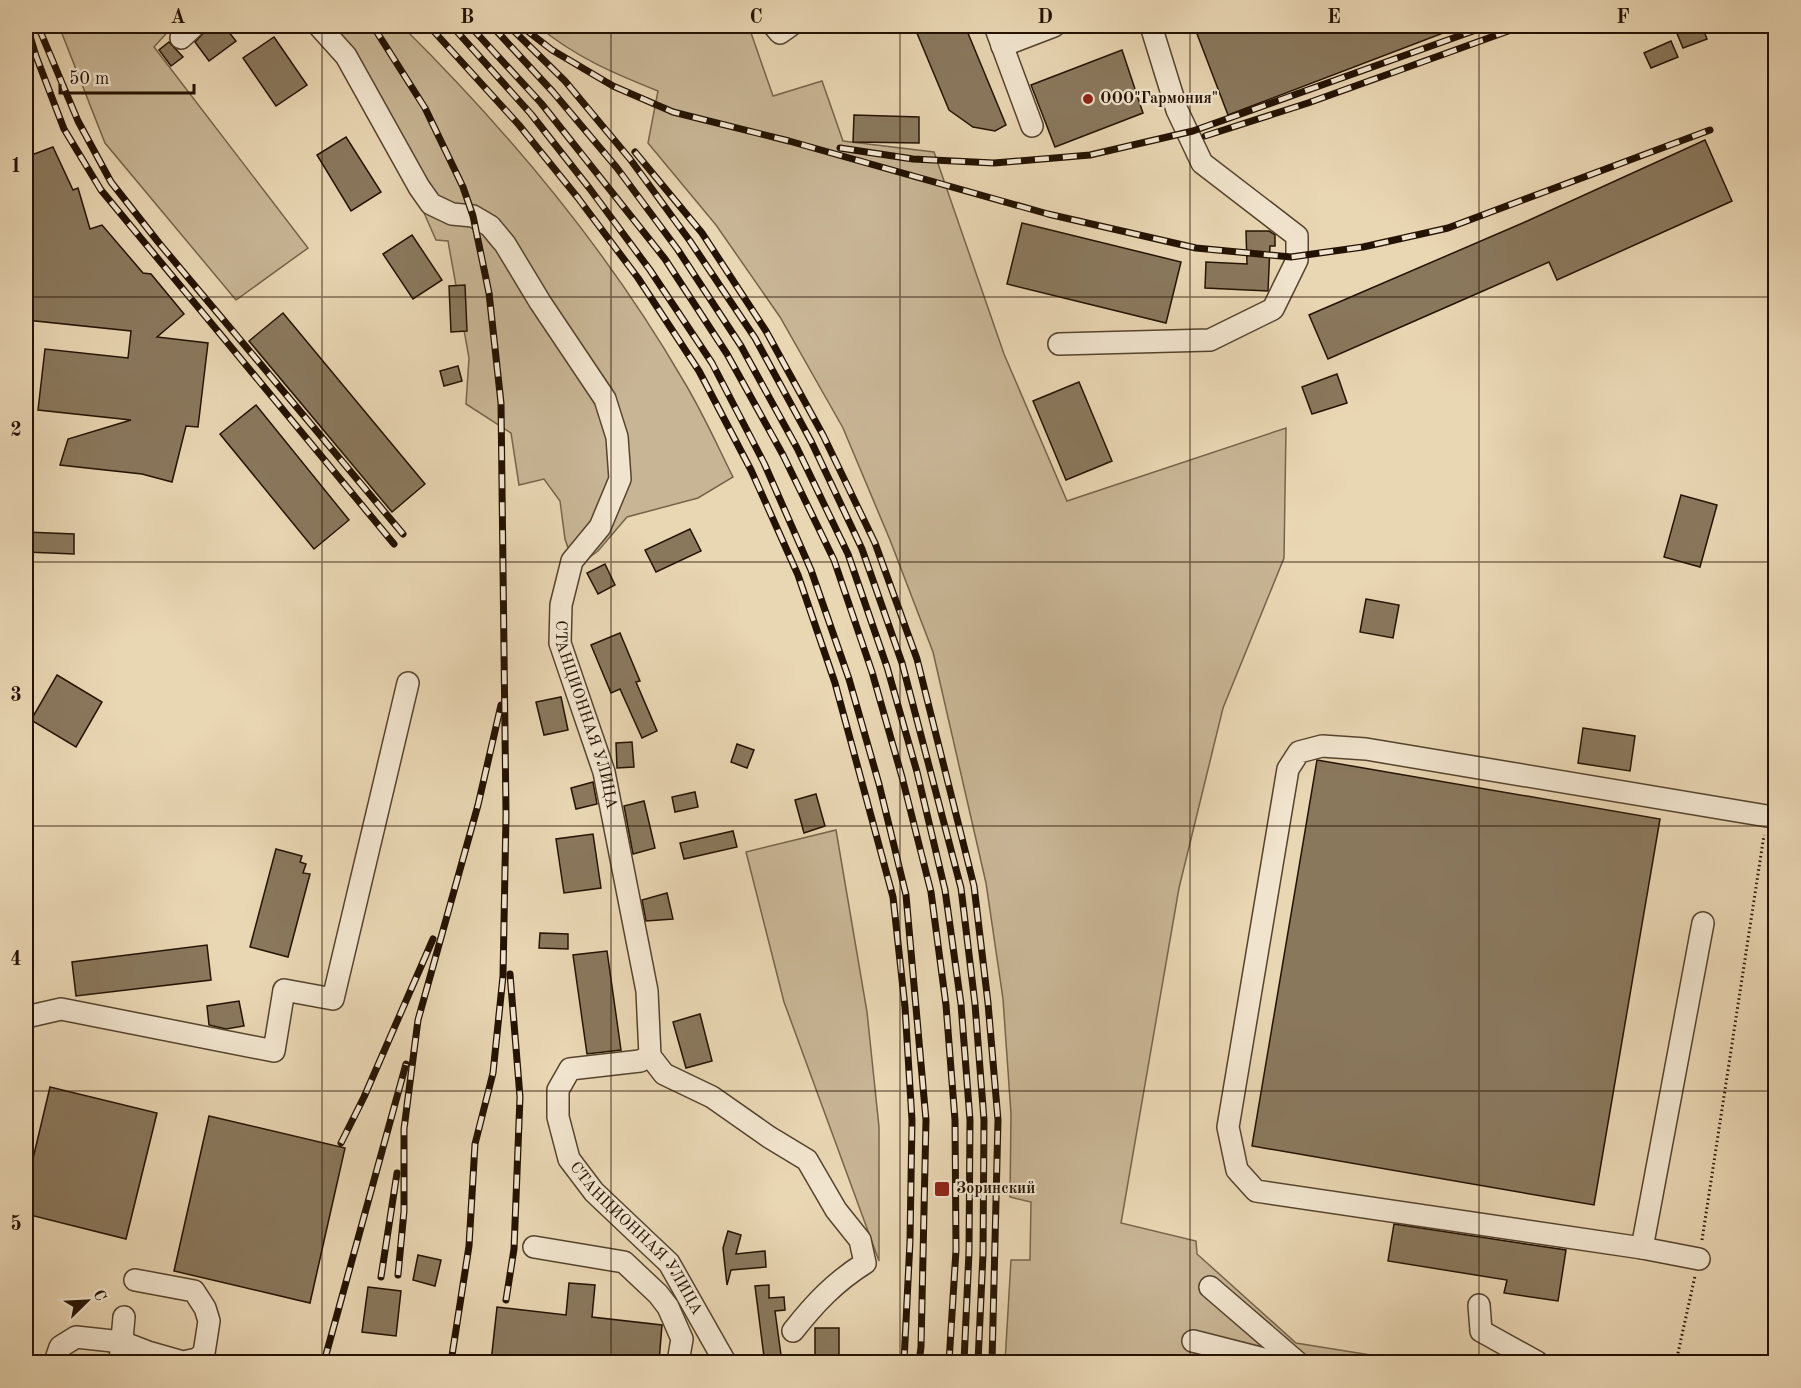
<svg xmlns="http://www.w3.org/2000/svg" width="1801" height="1388" font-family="'Old Standard TT',serif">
  <rect width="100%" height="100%" fill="#e9d6b3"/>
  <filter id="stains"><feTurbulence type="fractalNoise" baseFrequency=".00333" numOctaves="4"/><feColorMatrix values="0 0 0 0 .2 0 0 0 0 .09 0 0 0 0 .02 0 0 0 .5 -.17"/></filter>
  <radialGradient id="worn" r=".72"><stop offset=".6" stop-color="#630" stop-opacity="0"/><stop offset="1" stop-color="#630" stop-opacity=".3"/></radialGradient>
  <g fill="#c8b595" stroke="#76644a" stroke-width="1.5">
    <path d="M59,26H173L154,47L308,248L236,300L105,143Z"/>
    <path d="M309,26H402C509,132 607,249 683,380C702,411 717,445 733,477L698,498L627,517L598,551L575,568L565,539L560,501L544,479L519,485L511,433L466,404L469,358L448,241L436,240L417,197L342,62Z"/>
    <path d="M538,26H746L750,30L773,96L822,81L843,141L934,152L1004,354L1067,501L1286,428L1284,558L1223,708L1179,888L1121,1223L1196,1241L1197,1254L1296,1343L1414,1362H1005L1011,1260H1030L1031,1202L1010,1197L1011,1114L1003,999L986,883L933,652L890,540L843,428L780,317L716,225L648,143L658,91C613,73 575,57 538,26Z"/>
    <path d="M836,830L867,1012L879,1127V1261L784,1002L746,852Z"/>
  </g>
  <g fill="#8a785d" stroke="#241200" stroke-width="1.5">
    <path d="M210,26H224L236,41L209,61L195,42Z"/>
    <path d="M914,26H965L1006,125L995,131L973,127L949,110Z"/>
    <path d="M1194,26H1459V27L1228,115Z"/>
    <path d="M1674,26H1702L1707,39L1683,48Z"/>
    <path d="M274,37L307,85L276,106L243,58Z"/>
    <path d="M1671,41L1678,57L1651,68L1644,53Z"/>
    <path d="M169,42L183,57L171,66L159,50Z"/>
    <path d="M1122,50L1143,113L1055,147L1031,85Z"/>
    <path d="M854,115L919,117V143L853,142Z"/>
    <path d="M346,137L381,192L351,211L317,155Z"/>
    <path d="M1705,140L1732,201L1557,280L1549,262L1328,359L1309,315L1525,222Z"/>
    <path d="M53,147L73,190L78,188L90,229L102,225L143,273L151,274L184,314L157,337L208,343L198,427L186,426L172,482L142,474L60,465L68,439L131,420L38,410L45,349L128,358L131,331L26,320V157Z"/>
    <path d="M1022,223L1181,262L1166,323L1007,284Z"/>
    <path d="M1246,231H1269L1275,235V246H1270L1268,291L1205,288L1206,262L1247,264Z"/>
    <path d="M412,235L442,280L413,299L383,254Z"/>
    <path d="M465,285L467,331L451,332L449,286Z"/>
    <path d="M283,313L425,484L392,512L249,341Z"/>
    <path d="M458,366L462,381L444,386L440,371Z"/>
    <path d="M1337,374L1347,403L1312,414L1302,387Z"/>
    <path d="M1079,382L1112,461L1066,480L1033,401Z"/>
    <path d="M256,405L349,520L314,549L220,434Z"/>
    <path d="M1681,495L1717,505L1700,567L1664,557Z"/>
    <path d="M690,529L701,551L656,572L645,550Z"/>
    <path d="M26,532L74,534V554L26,552Z"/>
    <path d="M605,564L615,585L598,594L587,573Z"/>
    <path d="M1366,599L1399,605L1393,638L1360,632Z"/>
    <path d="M620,633L640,681L636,682L657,731L642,738L620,689L611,693L591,645Z"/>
    <path d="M57,675L102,702L76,747L31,720Z"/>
    <path d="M561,697L568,730L544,735L536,702Z"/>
    <path d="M1583,728L1635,736L1630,771L1578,763Z"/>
    <path d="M632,742L634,767L617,768L616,743Z"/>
    <path d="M737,744L754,750L747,768L731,762Z"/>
    <path d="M1317,760L1660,819L1594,1205L1252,1146Z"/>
    <path d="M593,782L597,804L576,809L571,788Z"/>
    <path d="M695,792L698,807L675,812L672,797Z"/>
    <path d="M816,794L825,826L804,833L795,800Z"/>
    <path d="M644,801L655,848L633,854L624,806Z"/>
    <path d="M733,831L737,847L684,859L680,843Z"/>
    <path d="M593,834L601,888L564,893L556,839Z"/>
    <path d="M276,849L302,856L300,862L306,864L303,873L310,874L288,957L250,947Z"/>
    <path d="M667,893L673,919L646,921L642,900Z"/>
    <path d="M540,933L568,934V949L539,948Z"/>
    <path d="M207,945L211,980L76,996L72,962Z"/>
    <path d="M607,951L621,1050L587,1054L573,955Z"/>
    <path d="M239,1001L244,1026L226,1029L209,1025L207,1006Z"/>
    <path d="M700,1014L712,1061L686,1068L673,1022Z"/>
    <path d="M50,1087L157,1113L126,1239L26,1214V1188Z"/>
    <path d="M209,1116L345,1148L310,1303L174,1271Z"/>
    <path d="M1394,1224L1566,1250L1558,1301L1504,1293L1507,1280L1388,1261Z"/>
    <path d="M728,1231L741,1235L736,1254L765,1251L766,1267L731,1270L727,1285L723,1248Z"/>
    <path d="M418,1255L441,1260L435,1286L413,1280Z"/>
    <path d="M569,1283L595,1285L592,1317L662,1325L659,1362H491L497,1307L566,1315Z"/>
    <path d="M769,1285V1298L784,1297L785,1310L775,1311L781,1355L764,1357L755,1286Z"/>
    <path d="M368,1287L401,1291L396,1336L362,1332Z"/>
    <rect x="815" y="1328" width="24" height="34"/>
  </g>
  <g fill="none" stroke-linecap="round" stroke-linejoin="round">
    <g stroke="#55432d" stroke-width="24">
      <g id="minor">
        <path id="s1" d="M319,26L346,56L419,187L431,204L452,214L473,216L490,226L505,244L540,302L605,399L617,437L620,479L600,527L572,561L561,605L560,643L604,772L647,991L650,1056L640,1061L570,1069L558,1090V1117L569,1159L594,1192L669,1263L725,1362"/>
        <path d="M774,26L780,33L790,26"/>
        <path d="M995,26L1032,126"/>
        <path d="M181,38L194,26"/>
        <path d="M1002,46L1054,26"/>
        <path d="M1059,344L1210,340L1273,309L1297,260V236L1202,163L1177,110L1151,26"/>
        <path d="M26,1017L61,1009L274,1051L284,990L333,999L408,683"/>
        <path d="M650,1056L664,1074L712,1097L769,1137L807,1160L836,1210L860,1240L865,1263C835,1282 815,1303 793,1331"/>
        <path d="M534,1247L624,1262L658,1294L668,1307L682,1339L678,1362"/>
        <path d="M1642,1248L1703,923"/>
        <path d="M1699,1259L1642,1248L1256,1191L1237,1170L1228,1127L1288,769L1299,752L1322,746L1366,749L1767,816"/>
        <path d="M1210,1287L1297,1362"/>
        <path d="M1479,1305L1481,1331L1537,1362"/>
        <path d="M1193,1341L1276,1362"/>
        <path d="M55,1362L60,1347L76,1337L122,1342L148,1352L183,1362L197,1359L204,1353L209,1321L205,1308L194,1291L135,1280"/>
        <path d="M120,1362L124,1317"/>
      </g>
    </g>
    <g stroke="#241200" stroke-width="3" stroke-dasharray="1.5 3" stroke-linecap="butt">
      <path d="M1770,799L1776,766"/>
      <path d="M1702,1240L1764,835"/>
      <path d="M1676,1362L1695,1276"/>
    </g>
    <use href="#minor" stroke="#f1e4ce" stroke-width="21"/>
    <g stroke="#241200" stroke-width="7">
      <g id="rail">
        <path d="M27,26L36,56L64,129L101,190L394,544"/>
        <path d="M38,26L78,121L111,182L159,243L403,534"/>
        <path d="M373,26L425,108L463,187L473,216L489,293L501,403L506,815L503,976L493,1073L475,1144L469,1246L451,1362"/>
        <path d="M429,26L519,125L578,198L638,278L699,371L751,470L798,575L835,683L893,897L905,1007L912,1120L910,1241L904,1362"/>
        <path d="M452,26L531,114L590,189L650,270L712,363L764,463L811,570L849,679L879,784L906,895L926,1120L921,1347L919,1362"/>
        <path d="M470,26L541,103L665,259L727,354L783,455L834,560L872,672L902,777L931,892L946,1005L955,1120L956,1250L949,1362"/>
        <path d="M492,26L553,92L617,168L678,250L741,346L797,448L848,554L887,667L917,772L945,890L961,1004L970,1120L969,1252L964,1362"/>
        <path d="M509,26L565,81L630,159L690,241L755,338L811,441L862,549L902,663L961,888L975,1004L984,1120L983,1254L978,1362"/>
        <path d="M521,26L552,50L613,86L673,112L789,141L1048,214L1196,248L1291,257L1363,247L1448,228L1710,130"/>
        <path d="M1205,136L1308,103L1522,26"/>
        <path d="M840,148L913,159L994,163L1090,155L1193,131L1487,26"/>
        <path d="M635,152L702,233L766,331L823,435L875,543L917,659L974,886L988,1003L998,1120L992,1362"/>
        <path d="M341,1143L364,1097L433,939"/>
        <path d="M398,1275L404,1211V1129L418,1020L478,805L501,705"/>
        <path d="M381,1277L397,1173"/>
        <path d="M506,1300L514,1249L520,1097L510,974"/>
        <path d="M324,1362L406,1064"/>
      </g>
    </g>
    <use href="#rail" stroke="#f1e4ce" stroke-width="4.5" stroke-dasharray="14" stroke-linecap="butt"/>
  </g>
  <path fill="none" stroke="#241200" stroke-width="1.5" stroke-opacity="0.55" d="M322,26V1362M611,26V1362M900,26V1362M1190,26V1362M1479,26V1362M26,297H1776M26,562H1776M26,826H1776M26,1091H1776"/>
  <g fill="#8f2418" stroke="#f1e4ce" stroke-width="2">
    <circle cx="1088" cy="99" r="6"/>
    <rect x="934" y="1181" width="16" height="16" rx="3"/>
  </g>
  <g text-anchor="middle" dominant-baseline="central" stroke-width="4.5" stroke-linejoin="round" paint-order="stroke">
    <g font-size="16" font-weight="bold" fill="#241200" stroke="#f1e4ce" text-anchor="start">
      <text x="1100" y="99">ООО"Гармония"</text>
      <text x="956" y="1189">Зоринский</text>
    </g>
    <g font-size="16" fill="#241200" stroke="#f1e4ce">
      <text stroke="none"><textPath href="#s1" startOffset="820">СТАНЦИОННАЯ УЛИЦА</textPath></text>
      <text stroke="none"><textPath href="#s1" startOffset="1450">СТАНЦИОННАЯ УЛИЦА</textPath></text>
    </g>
  </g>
  <rect width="1801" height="1388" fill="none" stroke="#e9d6b3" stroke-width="66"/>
  <g transform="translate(87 1301) rotate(66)" stroke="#f1e4ce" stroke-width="4.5" paint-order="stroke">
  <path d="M0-4.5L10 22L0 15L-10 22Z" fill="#241200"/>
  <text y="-9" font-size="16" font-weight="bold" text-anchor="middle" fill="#241200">С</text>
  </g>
  <path d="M60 84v9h134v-9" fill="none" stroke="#241200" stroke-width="3"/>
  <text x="69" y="84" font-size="18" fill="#241200" stroke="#f1e4ce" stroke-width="4.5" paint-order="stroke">50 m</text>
  <rect x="33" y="33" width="1735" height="1322" fill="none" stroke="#241200" stroke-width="2"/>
  <g font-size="20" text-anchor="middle" font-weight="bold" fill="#241200">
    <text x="178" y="23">A</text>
    <text x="467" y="23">B</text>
    <text x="756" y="23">C</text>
    <text x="1045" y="23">D</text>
    <text x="1334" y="23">E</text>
    <text x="1623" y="23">F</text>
    <text x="16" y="172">1</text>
    <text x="16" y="436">2</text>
    <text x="16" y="701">3</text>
    <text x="16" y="965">4</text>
    <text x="16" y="1230">5</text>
  </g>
  <rect width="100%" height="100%" filter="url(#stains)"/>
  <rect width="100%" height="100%" fill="url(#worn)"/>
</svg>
